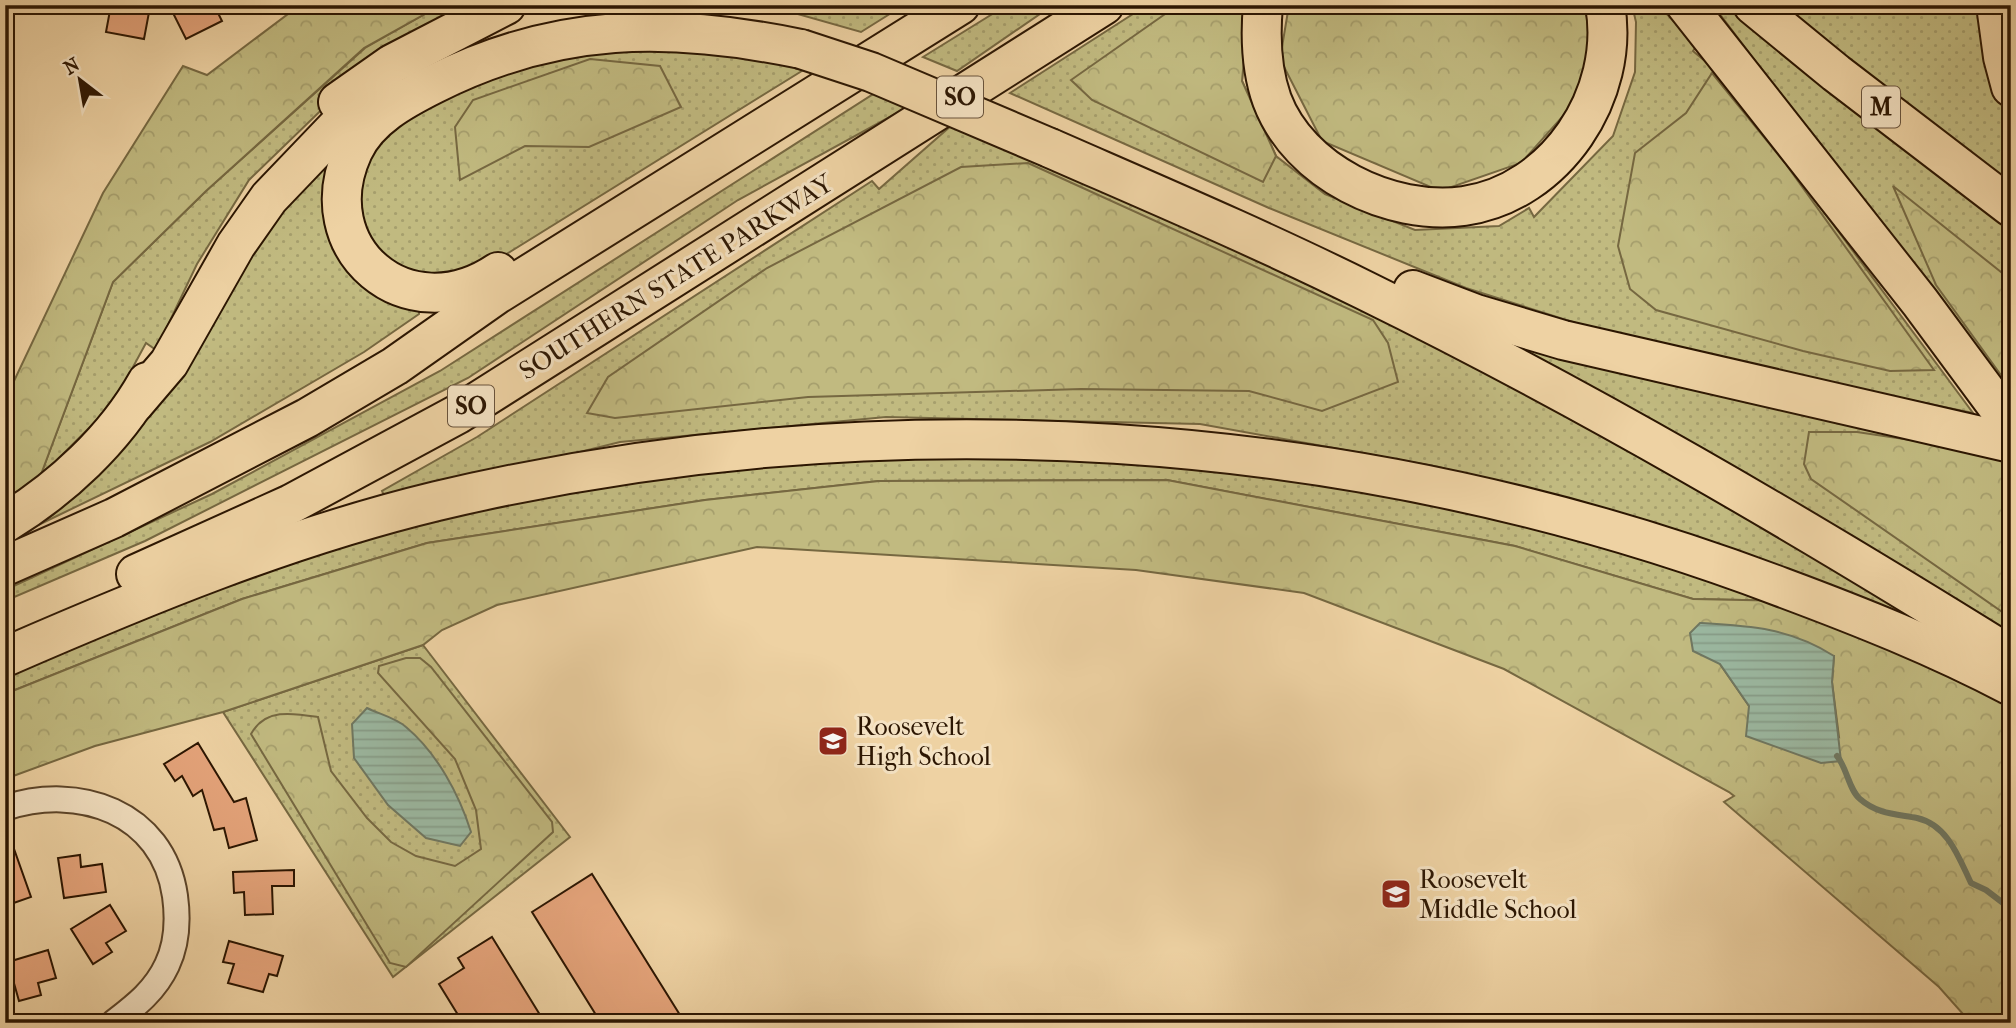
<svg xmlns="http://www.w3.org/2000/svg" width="2016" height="1028" font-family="'IM FELL French Canon',serif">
  <defs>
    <pattern id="grass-dots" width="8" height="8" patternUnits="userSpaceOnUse" patternTransform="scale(1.75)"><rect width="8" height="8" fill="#c1ba80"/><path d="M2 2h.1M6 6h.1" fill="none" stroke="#a69f6d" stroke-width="1.8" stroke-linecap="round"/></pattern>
    <pattern id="forest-crowns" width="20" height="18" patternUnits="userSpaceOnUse" patternTransform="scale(1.75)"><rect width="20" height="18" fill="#c1ba80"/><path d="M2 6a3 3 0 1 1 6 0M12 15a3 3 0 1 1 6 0" fill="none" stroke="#a69f6d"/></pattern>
    <pattern id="water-rules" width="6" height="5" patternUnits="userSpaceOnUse" patternTransform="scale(1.75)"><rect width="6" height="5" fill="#9bb8a1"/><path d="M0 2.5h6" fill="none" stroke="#869d89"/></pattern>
  </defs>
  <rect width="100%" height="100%" fill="#eed2a3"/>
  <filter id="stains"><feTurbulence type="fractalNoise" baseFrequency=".00286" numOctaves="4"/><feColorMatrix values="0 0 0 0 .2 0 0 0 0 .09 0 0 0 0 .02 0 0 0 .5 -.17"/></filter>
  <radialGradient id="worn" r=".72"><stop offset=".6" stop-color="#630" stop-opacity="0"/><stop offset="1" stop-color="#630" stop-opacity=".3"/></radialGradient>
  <g fill="url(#grass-dots)" stroke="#766841" stroke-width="2">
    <path d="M441,5H486L343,89L249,180L197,264L156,350L146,343L113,404L40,477L113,282L206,191L365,48Z"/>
    <path d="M766,5H904L861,32Z"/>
    <path d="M1007,5H1053L957,71L923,57Z"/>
    <path d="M1147,5H1249L1242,81L1276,156L1325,194L1415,230L1499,226L1529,208L1534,217L1613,136L1635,72L1636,22L1632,5H1658L1697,45L1693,51L1724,77L1973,413L1823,382L1579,324L1466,288L1269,208L1010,93Z"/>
    <path d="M1713,5H1741L2011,221V400Z"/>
    <path d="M1774,5H1986L2002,91L2011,114V188Z"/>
    <path d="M679,43L805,69L471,276L421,281L381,260L357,219L358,178L383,135L440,96L509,66Z"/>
    <path d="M875,93L908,107L738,200L468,378L145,541L5,601V590L212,494L440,371Z"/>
    <path d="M952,125L1402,321L1939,627L1933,637L1694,541L1439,467L1200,424L886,417L620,442L386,500L382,491L477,437L872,181L879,189Z"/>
    <path d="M350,130L331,203L419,305V314L364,352L210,442L30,529L249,241Z"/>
    <path d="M1453,312L1993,445L2011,470V646Z"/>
    <path d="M944,446L1352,477L1793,601L1693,599L1515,546L1167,480L879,481L705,500L427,543L242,599L5,694V668L56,646L471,500Z"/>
    <path d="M423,645L570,837L393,977L223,712Z"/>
  </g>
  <g fill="url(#forest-crowns)" stroke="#766841" stroke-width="2" fill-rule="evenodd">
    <path d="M300,5H441L364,48L206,191L113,282L40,477L5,506V400L103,193L183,66L207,75Z"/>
    <path d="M1178,5H1249L1242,81L1276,156L1263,182L1092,100L1071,80Z"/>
    <path d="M1289,5H1583L1596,44L1580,97L1521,163L1440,191L1322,141L1280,59Z"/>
    <path d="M590,59L660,66L681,107L589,147L525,146L460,180L455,127L473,100Z"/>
    <path d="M1712,73L1785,163L1934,370L1890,371L1803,351L1656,310L1630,289L1618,246L1635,153L1686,113Z"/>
    <path d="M1028,163L1373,320L1388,343L1398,382L1322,411L1249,391L1081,389L808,397L615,418L587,413L608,377L767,268L961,167Z"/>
    <path d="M1893,186L2011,280V389L1936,285Z"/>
    <path d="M1809,432H1857L1971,449L2002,458L2011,472V618L1811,479L1804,464Z"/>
    <path d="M1167,480L1515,546L1693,599L1793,601L2011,698V1023H1971L1939,987L1724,802L1734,796L1729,792L1504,669L1304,593L1136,570L757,547L497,605L442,630L423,645L223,712L95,746L5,779V694L242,599L427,543L705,500L879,481ZM1834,656L1832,682L1839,737L1749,706L1720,664Z"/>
    <path d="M406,658H420L431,667L552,822L553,832L406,967L390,963L251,734C265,708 293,713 318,717L331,771L367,818L391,842L416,856L455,866L481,849L476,810L455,759L378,673L379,666Z"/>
  </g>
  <g fill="url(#water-rules)" stroke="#6f7761" stroke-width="2">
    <path d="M1700,623C1751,626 1790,628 1834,656L1832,682L1841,761L1821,763L1746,736L1749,706L1720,664L1693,651L1690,633Z"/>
    <path d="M367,708C379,714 396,718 406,727C437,753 459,794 471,832L460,846L426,838L388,805L354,758L352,724Z"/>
  </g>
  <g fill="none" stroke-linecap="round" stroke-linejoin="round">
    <path stroke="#6f7761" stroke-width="6" d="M1837,756C1847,768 1849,790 1860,799C1877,814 1896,814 1917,818C1948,825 1959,858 1971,883L1986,890L2011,909"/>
  </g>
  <g fill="#e5a47b" stroke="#2c1602" stroke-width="2">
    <path d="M111,5L150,7L144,39L106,32Z"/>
    <path d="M185,5H214L222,21L186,39L172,11Z"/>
    <path d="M198,743L234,802L246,798L257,840L229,848L224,828L214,830L202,790L193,796L182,776L175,781L164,764Z"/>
    <path d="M5,832H8L31,897L5,906Z"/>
    <path d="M80,855L81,867L102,864L106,892L64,898L58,858Z"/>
    <path d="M294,870V886H272L273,914L245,915L244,892L234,893L233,872Z"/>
    <path d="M592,874L685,1023H601L532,912Z"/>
    <path d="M110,905L126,931L106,943L112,952L93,964L71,929Z"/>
    <path d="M492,937L545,1023H463L439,984L464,968L458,958Z"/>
    <path d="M229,941L283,956L277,976L269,974L263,992L228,983L234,964L223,962Z"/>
    <path d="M48,950L56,978L38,983L41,995L19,1001L8,962Z"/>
  </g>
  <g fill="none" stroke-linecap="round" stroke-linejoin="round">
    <g stroke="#5c452a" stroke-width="28">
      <path id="minor" d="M5,808C78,783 163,812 175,896C178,918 177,944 167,965C155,991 135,1006 113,1023"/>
    </g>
    <g stroke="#2c1602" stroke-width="42">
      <g id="motorway">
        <path d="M1263,5C1260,38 1261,69 1272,100C1299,172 1390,216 1464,206C1556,193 1621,94 1605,5"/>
        <path d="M1686,5L1920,302L2011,425"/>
        <path d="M1753,5L1836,73L2011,207"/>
        <path d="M1996,5L2003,57L2011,87"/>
        <path d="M338,102L392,64L506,5"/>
        <path d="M1050,148C1155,194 1261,239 1364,290C1586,399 1801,525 2011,656"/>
        <path d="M498,272C407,333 308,249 353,151C368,118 404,99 434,84C557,22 669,22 801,49"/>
        <path d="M1413,290L1476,314L1563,340L2011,443"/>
        <path d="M134,404L169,363L236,245L269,198L336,128L375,99"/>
        <path d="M5,523C61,489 115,439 147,382"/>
        <path d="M5,566L114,518L307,418L395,366L496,295L960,5"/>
        <path d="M136,574L291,504L458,414L1104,5"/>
        <path d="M5,657C145,596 288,537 437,501C881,396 1353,425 1781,587C1859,616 1937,647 2011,686"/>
      </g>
    </g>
    <use href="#minor" stroke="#f4e2c3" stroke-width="24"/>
    <use href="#motorway" stroke="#eed2a3" stroke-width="38"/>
    <g stroke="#2c1602" stroke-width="42" stroke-linecap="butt">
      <path id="motorway-bridge" d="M801,49L871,72L1050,148"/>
    </g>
    <use href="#motorway-bridge" stroke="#eed2a3" stroke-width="38"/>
  </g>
  <defs>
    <g id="school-square" transform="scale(1.575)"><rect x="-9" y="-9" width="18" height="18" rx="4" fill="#8f2418" stroke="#f4e2c3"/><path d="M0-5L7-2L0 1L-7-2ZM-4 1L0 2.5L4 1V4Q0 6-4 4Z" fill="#fff"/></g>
  </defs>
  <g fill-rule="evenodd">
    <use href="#school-square" x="833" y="741"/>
    <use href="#school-square" x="1396" y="894"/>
  </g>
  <g text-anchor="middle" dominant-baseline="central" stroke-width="6" stroke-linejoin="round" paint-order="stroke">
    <g fill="#f4e2c3" stroke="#68533c" stroke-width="2">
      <rect x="937" y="76.5" width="46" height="41" rx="5"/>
      <rect x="1862" y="86.5" width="38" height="41" rx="5"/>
      <rect x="448" y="385.5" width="46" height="41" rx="5"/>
    </g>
    <g font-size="24" font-weight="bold" fill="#2c1602">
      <text x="960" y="97">SO</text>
      <text x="1881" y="107">M</text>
      <text x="471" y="406">SO</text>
    </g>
    <g font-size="26" fill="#2c1602" stroke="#f4e2c3">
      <text transform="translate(676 277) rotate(-32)">SOUTHERN STATE PARKWAY</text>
    </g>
    <g font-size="26" fill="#2c1602" stroke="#f4e2c3" text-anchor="start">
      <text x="856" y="726">Roosevelt<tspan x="856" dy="30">High School</tspan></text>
      <text x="1419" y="879">Roosevelt<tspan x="1419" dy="30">Middle School</tspan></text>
    </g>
  </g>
  <rect width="2016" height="1028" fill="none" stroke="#eed2a3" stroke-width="28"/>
  <rect x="7" y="7" width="2002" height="1014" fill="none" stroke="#2c1602" stroke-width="3.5"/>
  <rect x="14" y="14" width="1988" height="1000" fill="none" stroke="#2c1602" stroke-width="2"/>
  <g transform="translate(80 80) rotate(329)" stroke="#f4e2c3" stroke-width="5" paint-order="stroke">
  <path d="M0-5L12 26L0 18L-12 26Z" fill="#2c1602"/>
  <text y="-10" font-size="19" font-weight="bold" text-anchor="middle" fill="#2c1602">N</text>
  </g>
  <rect width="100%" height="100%" filter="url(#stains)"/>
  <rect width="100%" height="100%" fill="url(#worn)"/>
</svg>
